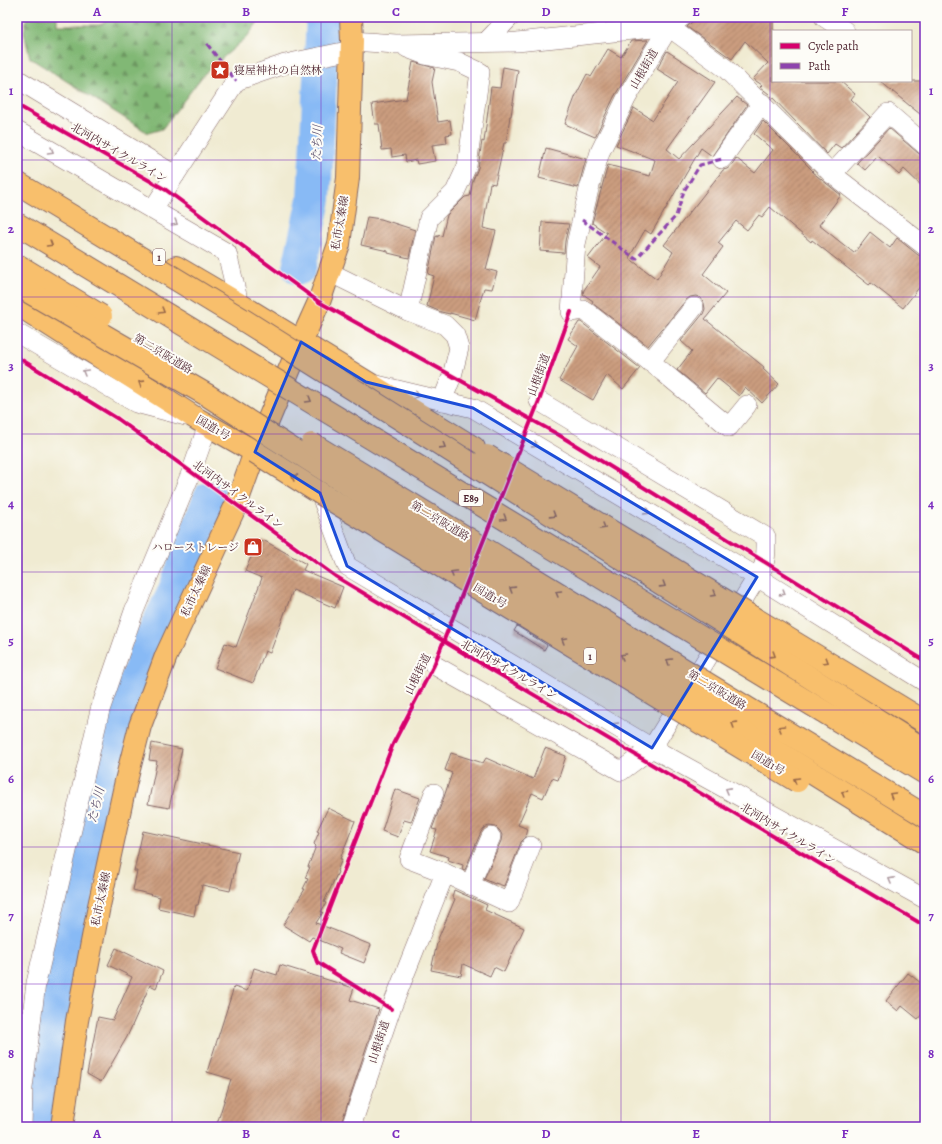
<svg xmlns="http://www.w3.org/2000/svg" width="942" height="1144" font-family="Alegreya,'Noto Serif JP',serif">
  <defs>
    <pattern id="forest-firs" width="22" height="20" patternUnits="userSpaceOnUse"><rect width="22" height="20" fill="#81b875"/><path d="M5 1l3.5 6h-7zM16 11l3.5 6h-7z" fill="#6c9560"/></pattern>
    <pattern id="building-hatch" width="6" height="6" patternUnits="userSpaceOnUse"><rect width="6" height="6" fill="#cb9d7f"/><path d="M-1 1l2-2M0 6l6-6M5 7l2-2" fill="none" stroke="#a77f68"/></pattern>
  </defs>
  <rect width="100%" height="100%" fill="#fdfcf7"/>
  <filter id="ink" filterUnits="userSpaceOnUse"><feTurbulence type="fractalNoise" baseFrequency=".025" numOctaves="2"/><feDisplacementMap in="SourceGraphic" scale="8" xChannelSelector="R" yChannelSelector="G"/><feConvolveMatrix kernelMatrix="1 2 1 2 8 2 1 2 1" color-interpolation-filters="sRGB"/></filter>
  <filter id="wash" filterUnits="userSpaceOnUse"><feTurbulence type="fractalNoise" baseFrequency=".012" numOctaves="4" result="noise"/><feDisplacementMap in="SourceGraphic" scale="16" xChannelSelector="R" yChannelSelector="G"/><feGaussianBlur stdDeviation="0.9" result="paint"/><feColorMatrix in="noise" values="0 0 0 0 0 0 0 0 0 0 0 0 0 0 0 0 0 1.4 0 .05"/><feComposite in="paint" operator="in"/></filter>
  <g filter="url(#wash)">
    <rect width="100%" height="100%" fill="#f0ebd2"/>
    <path fill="url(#forest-firs)" stroke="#666c50" d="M27,17H57V25H99L104,23L105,17H258V22L247,37L204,74L162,129L148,133L30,58L24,32Z"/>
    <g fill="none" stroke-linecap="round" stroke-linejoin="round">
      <g stroke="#88baf5" stroke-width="34">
        <path d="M299,268L314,199L323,17"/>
        <path d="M39,1127L46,1061L67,938L92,820L107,762L152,637L173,595L210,498"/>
      </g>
    </g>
    <g id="blocks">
      <g fill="url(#building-hatch)">
        <path d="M693,17H773V81H840L855,94L851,99L870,117L841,148L835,144L827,154L769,94L760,87L762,85L753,79L768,63L745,41L732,59L687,27L692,22Z"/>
        <path d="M648,40L614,97L595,137L565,124L576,95L587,74L591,77L608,49L621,57L631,41Z"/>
        <path d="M667,51L715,82L667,149L679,159L737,97L747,105L712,156L701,148L651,234L645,230L629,258L657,279L673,252L664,245L723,170L727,169L731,166L736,158L755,173L773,150L754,134L763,121L813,171L812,172L841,195L819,225L854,253L870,232L890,248L897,238L918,255L925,257V280L903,308L871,283L869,285L812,240L811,242L770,207L762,217L759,215L747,230L736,221L718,243L723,247L703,274L726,293L705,319L764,367L763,369L779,384L762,403L745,387L739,396L717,378L705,393L677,370L692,351L681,341L703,314L705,309L704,303L701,298L696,296L690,297L686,300L648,346L592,303L593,301L583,294L584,290L600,267L588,258L607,233L592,223L608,165L650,176L655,160L616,145L634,108L653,120L678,82L657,69Z"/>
        <path d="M413,62L435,68L432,82L438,122L450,120L452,134L446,135L447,143L432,145L435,161L417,164L416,160L406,162L405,155L392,157L391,149L382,150L379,124H375L372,104L406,99Z"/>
        <path d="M503,67L518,70L511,116H510L506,143H504L495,184L490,183L483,228L496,231L486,269L497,272L492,289L484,288L475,320L450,313V314L441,312L427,306L434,276L428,274L436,236L438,237V235L442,236L447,215L465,197L470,196L473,180L478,168L482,141L484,142L491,87L500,88Z"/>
        <path d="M880,81H925V118L910,106Z"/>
        <path d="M889,128L918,153L925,157V189L904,169L899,175L878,156L865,170L857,163Z"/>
        <path d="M546,148L586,159L578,188L539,178Z"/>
        <path d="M367,217L381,219L415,230L409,258L388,253V251L361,245Z"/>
        <path d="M542,222L569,224L565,241L564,253L540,251Z"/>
        <path d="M579,322H581L640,368L623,389L607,375L593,400L559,380L578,346L568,339Z"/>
        <path d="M263,540L306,564L303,570L343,587L335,608L293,590L270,653L265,651L253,683L215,668L225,643L236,647L262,578L245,571L257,543L260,544Z"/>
        <path d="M517,626L547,645L544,650L514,631Z"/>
        <path d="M152,743L182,749L169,808L148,804L157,761L149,760Z"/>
        <path d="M545,748L566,756L558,780L552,778L543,798L532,793L518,825L528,829L526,837L521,842L504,886L495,883V884L484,879L501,841L502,835L500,831L496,827L489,826L484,828L481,832L465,870L462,869L463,865L448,860L449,857L430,851L437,830L432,829L444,797L452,773L445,770L451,753L483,763L486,758L533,779Z"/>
        <path d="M395,789L420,798L411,822L404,820L398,837L382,831Z"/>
        <path d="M328,808L355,821L340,859H342L337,871L338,872L324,902L326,903L321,912H323L316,923L371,945L364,963L339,953L341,949L312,937L309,941L283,925L305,889H303L308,879L305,878L310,867H308L316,846L314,844L319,832L317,831Z"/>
        <path d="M143,831L239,852L230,891L202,885L198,905H196L194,916L158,908L160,897L133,890L137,871H134Z"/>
        <path d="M454,890L487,905L485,910L524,928L504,972L494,967L490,976L463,964L461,976L431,970L438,939L455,899L452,897Z"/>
        <path d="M116,948L163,971L156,988L150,985L127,1037L101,1082L87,1074L98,1017L113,1020L132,977L108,965Z"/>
        <path d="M280,965L354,988L350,1000L379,1009L340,1127H216L231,1079L207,1072L234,987L247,991L254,968L277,975Z"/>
        <path d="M908,973L925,986V1010L918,1019L902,1006L898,1011L886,1001Z"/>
      </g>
    </g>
  </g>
  <g filter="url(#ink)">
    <use href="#blocks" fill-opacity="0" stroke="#846665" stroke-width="1"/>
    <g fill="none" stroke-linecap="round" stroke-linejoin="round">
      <g stroke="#846665" stroke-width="20">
        <g id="minor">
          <path d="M682,17L669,27L653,53L626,99L600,152L589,189L576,244L571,312L584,310L663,372L729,427L747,405"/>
          <path d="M824,17L845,31"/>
          <path d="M352,41L396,44L517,42L642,29L669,27L725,68L832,174L925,246"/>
          <path d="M486,42L510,17"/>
          <path d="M407,48L425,55L459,62L480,72L467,166L455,192L429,218L408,311"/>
          <path d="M17,79L175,175"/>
          <path d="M17,131L227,253L239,304"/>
          <path d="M722,159L762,103"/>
          <path d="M832,174L888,113L925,145"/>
          <path d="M153,209L236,81L285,64L352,50"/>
          <path d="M329,272L408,311L445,325L455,335L459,348L452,376L442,401"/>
          <path d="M17,333L136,403L186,416"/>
          <path d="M650,362L694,307"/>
          <path d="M377,385L473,408L757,577L925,682"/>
          <path d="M320,493L347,566L652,748L925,899"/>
          <path d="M434,665L621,771L652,748L757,577C767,566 766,551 766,537L539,401"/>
          <path d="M434,793L409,859L445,873"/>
          <path d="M470,885L491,837"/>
          <path d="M22,1127L23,1088L36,983L100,710L134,611L191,473L208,425"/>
          <path d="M351,1127L391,1009L445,873L509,903L531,846"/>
        </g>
      </g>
      <g stroke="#846665" stroke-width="24">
        <path id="major" d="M62,1127L77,1021L99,906L126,781L140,726L166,656L236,505L255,452L301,342L319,302L339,244L348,178L352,41L351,17"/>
      </g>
      <g stroke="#846665" stroke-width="24">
        <g id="highway">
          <path d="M176,267L239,304L474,448"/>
          <path d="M17,304L197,419L255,452"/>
        </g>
      </g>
      <use href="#minor" stroke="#fff" stroke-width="19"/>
      <use href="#major" stroke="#f8bf6c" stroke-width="22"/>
      <use href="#highway" stroke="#f8bf6c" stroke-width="22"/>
      <g stroke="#846665" stroke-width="24" stroke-linecap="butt">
        <g id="highway-bridge">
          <path d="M17,183L245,321L925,750"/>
          <path d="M17,224L925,773"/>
          <path d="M17,265L101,316"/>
          <path d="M17,285L207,395L536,604L654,675L925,843"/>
          <path d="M312,444L925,816"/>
          <path d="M255,452L320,493L797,781"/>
          <path d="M487,456L925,722"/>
        </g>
      </g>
      <use href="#highway-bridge" stroke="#f8bf6c" stroke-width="22"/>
      <g stroke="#8e44ad" stroke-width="3" stroke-dasharray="6 3" stroke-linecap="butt">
        <path d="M207,44L236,81"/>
        <path d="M582,220L636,259L676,216L684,191L700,165L722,159"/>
      </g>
      <g stroke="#fdfcf7" stroke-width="6">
        <g id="cycleway">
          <path d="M17,105L166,190L319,302L559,435L925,661"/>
          <path d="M17,357L118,419L335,576L465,654L925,926"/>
          <path d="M391,1009L317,962L313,950L393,744L434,665L539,401L571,312"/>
        </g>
      </g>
      <use href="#cycleway" stroke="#d6006c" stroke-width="4"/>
    </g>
    <defs><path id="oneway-chevron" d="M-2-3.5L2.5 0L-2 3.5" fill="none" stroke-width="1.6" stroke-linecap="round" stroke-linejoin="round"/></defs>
    <g stroke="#ae9aa0">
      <use href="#oneway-chevron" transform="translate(51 151) rotate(30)"/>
      <use href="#oneway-chevron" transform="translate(175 223) rotate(31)"/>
      <use href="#oneway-chevron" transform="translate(85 372) rotate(-150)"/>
      <use href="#oneway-chevron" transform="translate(417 395) rotate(14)"/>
      <use href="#oneway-chevron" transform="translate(535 445) rotate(31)"/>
      <use href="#oneway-chevron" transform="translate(647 512) rotate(31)"/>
      <use href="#oneway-chevron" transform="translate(783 593) rotate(32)"/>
      <use href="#oneway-chevron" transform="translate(431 616) rotate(-149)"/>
      <use href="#oneway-chevron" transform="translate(615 725) rotate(-149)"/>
      <use href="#oneway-chevron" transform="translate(728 790) rotate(-151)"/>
      <use href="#oneway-chevron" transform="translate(891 880) rotate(-151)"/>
    </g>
    <g stroke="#986748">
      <use href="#oneway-chevron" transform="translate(50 244) rotate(31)"/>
      <use href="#oneway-chevron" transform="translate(162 311) rotate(31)"/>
      <use href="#oneway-chevron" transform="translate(141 383) rotate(-147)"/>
      <use href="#oneway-chevron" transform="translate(309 400) rotate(31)"/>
      <use href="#oneway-chevron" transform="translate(443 446) rotate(32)"/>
      <use href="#oneway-chevron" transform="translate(294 477) rotate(-148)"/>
      <use href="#oneway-chevron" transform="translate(553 515) rotate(32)"/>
      <use href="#oneway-chevron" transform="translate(504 518) rotate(31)"/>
      <use href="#oneway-chevron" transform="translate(603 527) rotate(31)"/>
      <use href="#oneway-chevron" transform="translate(453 573) rotate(-149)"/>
      <use href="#oneway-chevron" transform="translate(663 585) rotate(32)"/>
      <use href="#oneway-chevron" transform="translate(512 589) rotate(-148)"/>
      <use href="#oneway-chevron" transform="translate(558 593) rotate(-149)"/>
      <use href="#oneway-chevron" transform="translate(714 594) rotate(31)"/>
      <use href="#oneway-chevron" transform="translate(564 640) rotate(-149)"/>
      <use href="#oneway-chevron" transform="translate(773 655) rotate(32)"/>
      <use href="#oneway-chevron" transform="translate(623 656) rotate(-149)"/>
      <use href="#oneway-chevron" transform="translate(669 661) rotate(-149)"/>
      <use href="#oneway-chevron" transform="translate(826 661) rotate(31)"/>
      <use href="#oneway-chevron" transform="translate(734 724) rotate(-148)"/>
      <use href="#oneway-chevron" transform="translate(781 728) rotate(-149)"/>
      <use href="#oneway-chevron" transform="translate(796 780) rotate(-149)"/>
      <use href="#oneway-chevron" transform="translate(844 793) rotate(-148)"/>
      <use href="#oneway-chevron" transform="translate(892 795) rotate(-149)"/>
    </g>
  </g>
  <path fill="#1d4ed8" fill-opacity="0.2" stroke="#1d4ed8" stroke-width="3" stroke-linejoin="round" d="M301,342L366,382L473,408L757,577L652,748L347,566L320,493L255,452Z"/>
  <path fill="none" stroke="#7b2cbf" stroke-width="1" stroke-opacity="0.55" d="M172,17V1127M321,17V1127M471,17V1127M621,17V1127M770,17V1127M17,160H925M17,297H925M17,434H925M17,572H925M17,710H925M17,847H925M17,984H925"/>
  <defs>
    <g id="sight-square" transform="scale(1)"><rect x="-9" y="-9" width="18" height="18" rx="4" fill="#c8321e" stroke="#fdfcf7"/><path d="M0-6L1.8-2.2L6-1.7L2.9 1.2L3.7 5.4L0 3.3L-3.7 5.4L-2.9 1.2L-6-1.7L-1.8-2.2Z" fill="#fff"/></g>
    <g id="shop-square" transform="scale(1)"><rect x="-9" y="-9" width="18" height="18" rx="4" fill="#c8321e" stroke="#fdfcf7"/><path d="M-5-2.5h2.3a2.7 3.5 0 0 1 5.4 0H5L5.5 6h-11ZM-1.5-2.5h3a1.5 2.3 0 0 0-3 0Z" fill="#fff"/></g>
  </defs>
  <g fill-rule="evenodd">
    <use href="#sight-square" x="220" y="70"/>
    <use href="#shop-square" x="253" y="547"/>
  </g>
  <g text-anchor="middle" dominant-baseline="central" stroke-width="4" stroke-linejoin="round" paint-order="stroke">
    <g fill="#fdfcf7" stroke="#806168" stroke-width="1">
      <rect x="153" y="249" width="12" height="16" rx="3"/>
      <rect x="459" y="490" width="24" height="16" rx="3"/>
      <rect x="584" y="648" width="12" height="16" rx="3"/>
    </g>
    <g font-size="10" font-weight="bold" fill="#4a1f2b">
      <text x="159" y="257">1</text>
      <text x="471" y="498">E89</text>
      <text x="590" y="656">1</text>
    </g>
    <g font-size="11" fill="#4a1f2b" stroke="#fdfcf7">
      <text transform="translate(644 69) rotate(-60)">山根街道</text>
      <text transform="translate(119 153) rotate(30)">北河内サイクルライン</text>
      <text transform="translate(340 223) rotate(-80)">私市太秦線</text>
      <text transform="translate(163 354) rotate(31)">第二京阪道路</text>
      <text transform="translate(539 375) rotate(-70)">山根街道</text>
      <text transform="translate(213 428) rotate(30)">国道1号</text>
      <text transform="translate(238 495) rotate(36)">北河内サイクルライン</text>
      <text transform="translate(440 521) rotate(31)">第二京阪道路</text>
      <text transform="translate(196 591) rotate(-65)">私市太秦線</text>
      <text transform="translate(490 596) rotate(31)">国道1号</text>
      <text transform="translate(509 670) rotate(30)">北河内サイクルライン</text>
      <text transform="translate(418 674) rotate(-64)">山根街道</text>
      <text transform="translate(717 690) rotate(31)">第二京阪道路</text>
      <text transform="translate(768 763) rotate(31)">国道1号</text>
      <text transform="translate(788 834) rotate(31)">北河内サイクルライン</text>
      <text transform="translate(101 899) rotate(-78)">私市太秦線</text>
      <text transform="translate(379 1042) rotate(-72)">山根街道</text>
    </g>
    <g font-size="11" fill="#4a1f2b" stroke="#fdfcf7" text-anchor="start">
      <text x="234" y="70">寝屋神社の自然林</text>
      <text x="239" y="547" text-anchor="end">ハローストレージ</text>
    </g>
    <g font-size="12" font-style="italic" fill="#605572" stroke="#fdfcf7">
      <text transform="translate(317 143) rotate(-87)">たち川</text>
      <text transform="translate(96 805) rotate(-76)">たち川</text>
    </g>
  </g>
  <rect width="942" height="1144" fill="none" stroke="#fdfcf7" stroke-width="44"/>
  <rect x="772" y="30" width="140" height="52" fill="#fdfcf7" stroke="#b5a4a5"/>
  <rect x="780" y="43" width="20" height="6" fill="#d6006c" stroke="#b5a4a5"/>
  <text x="808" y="50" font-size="12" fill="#4a1f2b">Cycle path</text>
  <rect x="780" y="63" width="20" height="6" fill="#8e44ad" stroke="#b5a4a5"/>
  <text x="808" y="70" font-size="12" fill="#4a1f2b">Path</text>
  <rect x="22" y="22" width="898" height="1100" fill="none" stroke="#7b2cbf" stroke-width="1.5"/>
  <g font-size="13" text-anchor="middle" font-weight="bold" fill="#7b2cbf">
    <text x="97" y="16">A</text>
    <text x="246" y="16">B</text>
    <text x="396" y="16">C</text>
    <text x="546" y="16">D</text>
    <text x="696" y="16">E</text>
    <text x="845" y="16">F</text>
    <text x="11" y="95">1</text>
    <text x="931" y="95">1</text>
    <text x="11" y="233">2</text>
    <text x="931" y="233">2</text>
    <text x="11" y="370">3</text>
    <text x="931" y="370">3</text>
    <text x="11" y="508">4</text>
    <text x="931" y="508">4</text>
    <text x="11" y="645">5</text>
    <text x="931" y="645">5</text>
    <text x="11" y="783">6</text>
    <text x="931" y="783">6</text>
    <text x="11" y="920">7</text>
    <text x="931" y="920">7</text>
    <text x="11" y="1058">8</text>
    <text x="931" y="1058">8</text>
    <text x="97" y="1138">A</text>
    <text x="246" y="1138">B</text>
    <text x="396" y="1138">C</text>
    <text x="546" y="1138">D</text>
    <text x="696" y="1138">E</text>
    <text x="845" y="1138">F</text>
  </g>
</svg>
